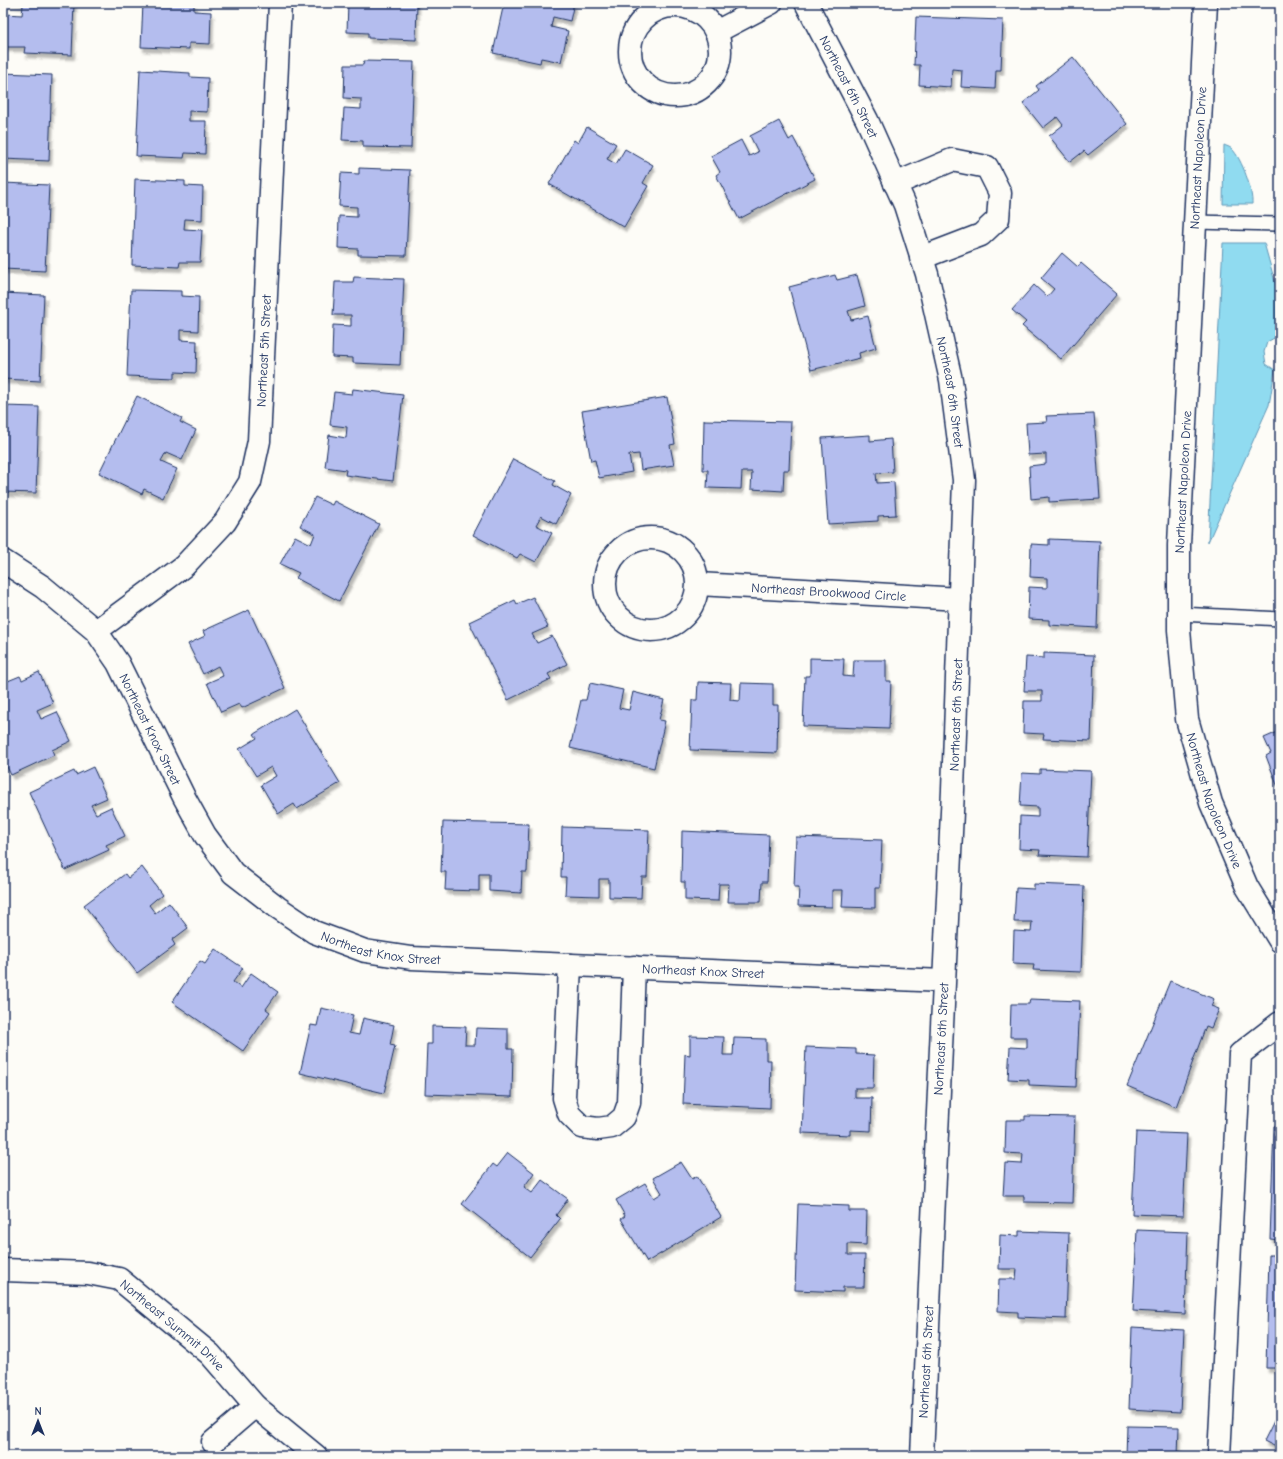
<svg xmlns="http://www.w3.org/2000/svg" width="1283" height="1459" font-family="'Comic Neue',sans-serif">
  <defs>
    <filter id="shadow"><feDropShadow dx="2.5" dy="4.5" stdDeviation="1" flood-color="#0004"/></filter>
  </defs>
  <rect width="100%" height="100%" fill="#fdfcf7"/>
  <filter id="ink" filterUnits="userSpaceOnUse"><feTurbulence type="fractalNoise" baseFrequency=".025" numOctaves="2"/><feDisplacementMap in="SourceGraphic" scale="8" xChannelSelector="R" yChannelSelector="G"/><feConvolveMatrix kernelMatrix="1 2 1 2 8 2 1 2 1" color-interpolation-filters="sRGB"/></filter>
  <g filter="url(#ink)">
    <g fill="#90dbf0" stroke="#6196b6">
      <path d="M1224,145C1226,146 1230,147 1232,149C1242,159 1253,191 1252,204H1223Z"/>
      <path d="M1223,243H1264L1277,289L1276,337L1267,342L1264,352L1266,364L1275,370L1269,405L1208,542Z"/>
    </g>
    <g fill="#b4bdee" stroke="#1b2f5e" filter="url(#shadow)">
      <path d="M5,3H74L72,55L24,53L25,47H4L5,14L22,15L23,5Z"/>
      <path d="M143,3H194V11L211,12L210,44L189,43V49L141,47Z"/>
      <path d="M348,3H417L416,40L368,38V33L347,32Z"/>
      <path d="M504,3H574L570,21L553,17L551,27L568,31L561,62L541,58L540,63L493,53Z"/>
      <path d="M916,17L1003,20L1001,70H996L995,89L961,87L962,70L952,69L951,87L919,85L920,65H914Z"/>
      <path d="M1073,57L1127,124L1088,155L1084,151L1070,162L1049,136L1063,125L1057,117L1043,128L1023,103L1039,90L1036,86Z"/>
      <path d="M364,61L414,62L411,148L363,147V141L342,140L344,108L361,109V99L344,98L345,65H363Z"/>
      <path d="M140,70L190,73V77L208,78L207,112L189,111V121H206L205,154L185,153L184,158L136,156Z"/>
      <path d="M3,73L52,75L49,161L3,159Z"/>
      <path d="M779,121L789,140L793,137L815,179L739,219L716,175L720,172L711,156L741,140L749,156L758,152L750,136Z"/>
      <path d="M587,127L616,144L607,159L616,164L625,149L653,165L643,183L648,186L624,227L549,184L574,140L578,143Z"/>
      <path d="M359,168L410,170L406,256L358,255V249L338,248L339,216L357,217V207L339,206L341,173L359,174Z"/>
      <path d="M135,179L185,181V186L203,187L202,220L185,219L184,229L202,230L200,262H180L179,267L132,265Z"/>
      <path d="M3,183L49,185L45,271L3,269Z"/>
      <path d="M1062,253L1078,267L1081,263L1117,294L1061,359L1022,326L1026,322L1012,310L1034,285L1047,297L1054,289L1041,278Z"/>
      <path d="M835,275L837,280L857,275L865,306L848,311L851,320L868,316L876,348L859,353L860,358L811,370L789,287Z"/>
      <path d="M354,277L404,279L400,365L353,363V358L332,357L333,325L351,326V315H333L335,282H353Z"/>
      <path d="M131,290L181,291V296L199,297L198,331L180,330V340L197,341L196,373L175,372V378L127,376Z"/>
      <path d="M3,293L44,295L40,381L3,379Z"/>
      <path d="M353,389L403,395L393,481L345,475L346,470L325,467L329,435L346,438L347,427L330,425L334,392L352,394Z"/>
      <path d="M137,396L182,418L180,422L196,430L182,460L166,453L161,462L177,469L163,498L144,489L142,494L99,473Z"/>
      <path d="M667,397L675,444L670,445L674,465L641,470L639,454L629,455L632,472L599,478L595,460L591,461L582,411Z"/>
      <path d="M3,406L39,407L36,493L3,492Z"/>
      <path d="M1094,414L1100,499L1049,502V497L1031,499L1029,466L1046,464V454L1028,455L1026,423L1047,422L1046,416Z"/>
      <path d="M704,420L791,422L789,470H784L783,491L751,489L752,472H742L741,489L707,488L708,470H703Z"/>
      <path d="M870,435V441L891,439L893,472L876,473L877,483L894,482L896,515L878,516V521L828,524L822,438Z"/>
      <path d="M513,459L555,481L553,485L571,495L556,524L541,516L536,525L552,533L536,562L520,554L517,558L473,535Z"/>
      <path d="M315,497L332,505L334,501L379,524L339,601L296,578L299,573L280,564L295,536L311,544L315,534L300,526Z"/>
      <path d="M1049,539L1100,541L1097,628L1049,625V620L1028,619L1029,587L1047,588V578L1030,577L1031,544L1049,545Z"/>
      <path d="M533,597L548,627L532,634L537,643L552,636L567,664L548,674L551,679L508,700L469,622L515,600L517,604Z"/>
      <path d="M249,610L285,688L242,708L239,704L221,712L207,683L223,676L218,666L203,674L188,644L205,636L203,631Z"/>
      <path d="M1044,653L1094,655L1091,741L1043,739L1044,734L1023,733L1024,701H1042V691H1024L1026,657L1044,658Z"/>
      <path d="M810,658L844,659L843,676L853,677L854,660H886V681H891L889,729L803,726L805,676H810Z"/>
      <path d="M39,672L53,703L37,710L41,719L57,712L71,741L52,750L54,755L11,775L3,759V683L20,676L22,680Z"/>
      <path d="M698,682L731,683L730,700L740,701L741,683L773,684V705H778L777,753L690,750L692,700H697Z"/>
      <path d="M590,683L623,690L619,708L629,710L633,692L664,700L659,720L665,721L654,768L570,748L581,700H586Z"/>
      <path d="M295,709L340,783L297,809L294,804L278,814L261,785L276,776L271,767L256,776L239,749L257,738L254,734Z"/>
      <path d="M1280,731V789L1279,790L1266,756L1271,753L1264,738Z"/>
      <path d="M93,767L107,798L91,805L96,814L111,807L125,836L106,845L109,850L65,870L29,792L74,771L76,775Z"/>
      <path d="M1040,769L1091,771L1087,857L1039,855L1040,850L1019,849L1020,816L1038,817V807L1020,806L1022,773L1040,774Z"/>
      <path d="M443,822L529,824L527,872H522L521,893L489,891V874H479V891L445,890L446,872H441Z"/>
      <path d="M562,827L649,830L647,877H642L641,898L609,897V879H599V896L565,895L566,877H561Z"/>
      <path d="M682,831L769,835L767,882H762L761,902H728L729,884H719L718,901L685,900V882H681Z"/>
      <path d="M796,837L882,840L880,888H875V908L842,907L843,890H832V907L798,906L799,887H794Z"/>
      <path d="M142,867L162,894L149,905L155,913L169,902L188,928L172,940L175,945L137,973L84,905L125,874L128,878Z"/>
      <path d="M1034,884L1084,886L1081,972L1033,970L1034,965L1013,964L1014,931L1031,932L1032,922H1014L1016,888L1034,889Z"/>
      <path d="M215,949L243,968L233,982L241,988L251,973L278,992L266,1009L270,1012L243,1051L172,1002L200,961L205,964Z"/>
      <path d="M1170,981L1214,999L1211,1006L1219,1009L1211,1028L1206,1026L1176,1107L1127,1086Z"/>
      <path d="M1030,999L1080,1001L1076,1087L1029,1085V1080L1008,1079L1010,1047L1027,1048V1037H1010L1011,1004H1029Z"/>
      <path d="M321,1008L353,1015L349,1033L359,1035L363,1018L394,1025L390,1045L395,1046L384,1093L300,1073L311,1025L317,1026Z"/>
      <path d="M432,1026L466,1027L465,1045H475L476,1028L508,1029V1049H513L512,1097L425,1094L427,1044H432Z"/>
      <path d="M690,1036L724,1037L723,1055H733L734,1038L766,1039V1060H771L770,1108L683,1104L685,1054L690,1055Z"/>
      <path d="M806,1047L856,1049V1054L874,1055L873,1088H855V1098H872L871,1131L850,1130V1135L802,1133Z"/>
      <path d="M1025,1116L1075,1117L1072,1203L1024,1202V1196H1003L1005,1163L1022,1164L1023,1154L1005,1153L1006,1120H1025Z"/>
      <path d="M1274,1126H1280V1240L1270,1239Z"/>
      <path d="M1136,1132L1187,1134L1183,1216L1132,1214Z"/>
      <path d="M508,1153L534,1173L524,1187L532,1193L542,1180L568,1199L556,1215L560,1219L530,1257L462,1204L493,1164L497,1167Z"/>
      <path d="M681,1162L692,1179L697,1176L721,1217L647,1262L621,1219L625,1216L616,1200L645,1183L654,1198L662,1193L653,1178Z"/>
      <path d="M798,1204L849,1206V1211H867L866,1245L848,1244V1255H865L864,1287H843V1292L795,1290Z"/>
      <path d="M1137,1230L1188,1232L1185,1314L1133,1311Z"/>
      <path d="M1019,1231L1069,1233L1066,1319L1018,1317V1312L998,1311L999,1279H1016L1017,1269H999L1000,1235L1019,1236Z"/>
      <path d="M1269,1255H1280V1368H1266Z"/>
      <path d="M1132,1327L1184,1330L1180,1412L1129,1409Z"/>
      <path d="M1280,1409V1449L1264,1441Z"/>
      <path d="M1127,1426L1179,1427L1178,1456H1126Z"/>
    </g>
    <g fill="none" stroke-linecap="round" stroke-linejoin="round">
      <g stroke="#1b2f5e" stroke-width="16">
        <g id="lane">
          <path d="M1195,222L1280,224"/>
          <path d="M1179,614L1280,619"/>
        </g>
      </g>
      <g stroke="#1b2f5e" stroke-width="25">
        <g id="street">
          <path id="s1" d="M806,3L867,120L905,205L927,274L951,380L964,480L953,790L922,1456"/>
          <path id="s2" d="M1206,3L1179,545V630L1187,719L1211,803L1247,887L1280,941"/>
          <circle cx="675" cy="51" r="45"/>
          <path d="M716,32L771,3"/>
          <path d="M895,184L952,160L987,167L1000,193L998,219L981,235L921,258"/>
          <circle cx="651" cy="584" r="46"/>
          <path id="s3" d="M3,561L43,587L96,631L118,663L184,797L205,835L233,873L277,907L314,932L365,951L411,958L943,981"/>
          <path id="s4" d="M698,584L960,599"/>
          <path id="s5" d="M96,631L184,566L225,522L250,482L259,441L280,3"/>
          <path d="M570,965L564,1098L569,1114L582,1127L598,1129L612,1127L624,1117L629,1103L634,967"/>
          <path id="s6" d="M3,1270L88,1273L119,1279L210,1354L255,1406L316,1456"/>
          <path d="M213,1442L255,1406"/>
          <path d="M1219,1456L1240,1054L1280,1023"/>
        </g>
      </g>
      <use href="#lane" stroke="#fdfcf7" stroke-width="13"/>
      <use href="#street" stroke="#fdfcf7" stroke-width="22"/>
    </g>
  </g>
  <g text-anchor="middle" dominant-baseline="central" stroke-width="3.5" stroke-linejoin="round" paint-order="stroke">
    <g font-size="13" fill="#1b2f5e" stroke="#fdfcf7">
      <text stroke="none"><textPath href="#s1" startOffset="94">Northeast 6th Street</textPath></text>
      <text transform="translate(1198 158) rotate(-87)">Northeast Napoleon Drive</text>
      <text stroke="none"><textPath href="#s5" startOffset="349">Northeast 5th Street</textPath></text>
      <text stroke="none"><textPath href="#s1" startOffset="418">Northeast 6th Street</textPath></text>
      <text transform="translate(1183 482) rotate(-87)">Northeast Napoleon Drive</text>
      <text stroke="none"><textPath href="#s4" startOffset="131">Northeast Brookwood Circle</textPath></text>
      <text transform="translate(956 715) rotate(-88)">Northeast 6th Street</text>
      <text stroke="none"><textPath href="#s3" startOffset="229">Northeast Knox Street</textPath></text>
      <text stroke="none"><textPath href="#s2" startOffset="803">Northeast Napoleon Drive</textPath></text>
      <text stroke="none"><textPath href="#s3" startOffset="565">Northeast Knox Street</textPath></text>
      <text stroke="none"><textPath href="#s3" startOffset="889">Northeast Knox Street</textPath></text>
      <text transform="translate(941 1039) rotate(-87)">Northeast 6th Street</text>
      <text stroke="none"><textPath href="#s6" startOffset="187">Northeast Summit Drive</textPath></text>
      <text transform="translate(926 1362) rotate(-87)">Northeast 6th Street</text>
    </g>
  </g>
  <rect width="1283" height="1459" fill="none" stroke="#fdfcf7" stroke-width="16"/>
  <rect x="8" y="8" width="1267" height="1443" fill="none" stroke="#1b2f5e" stroke-width="1.5" filter="url(#ink)"/>
  <g transform="translate(38 1421)" stroke="#fdfcf7" stroke-width="3" paint-order="stroke">
  <path d="M0-3L7 15L0 10L-7 15Z" fill="#1b2f5e"/>
  <text y="-6" font-size="11" font-weight="bold" text-anchor="middle" fill="#1b2f5e">N</text>
  </g>
</svg>
